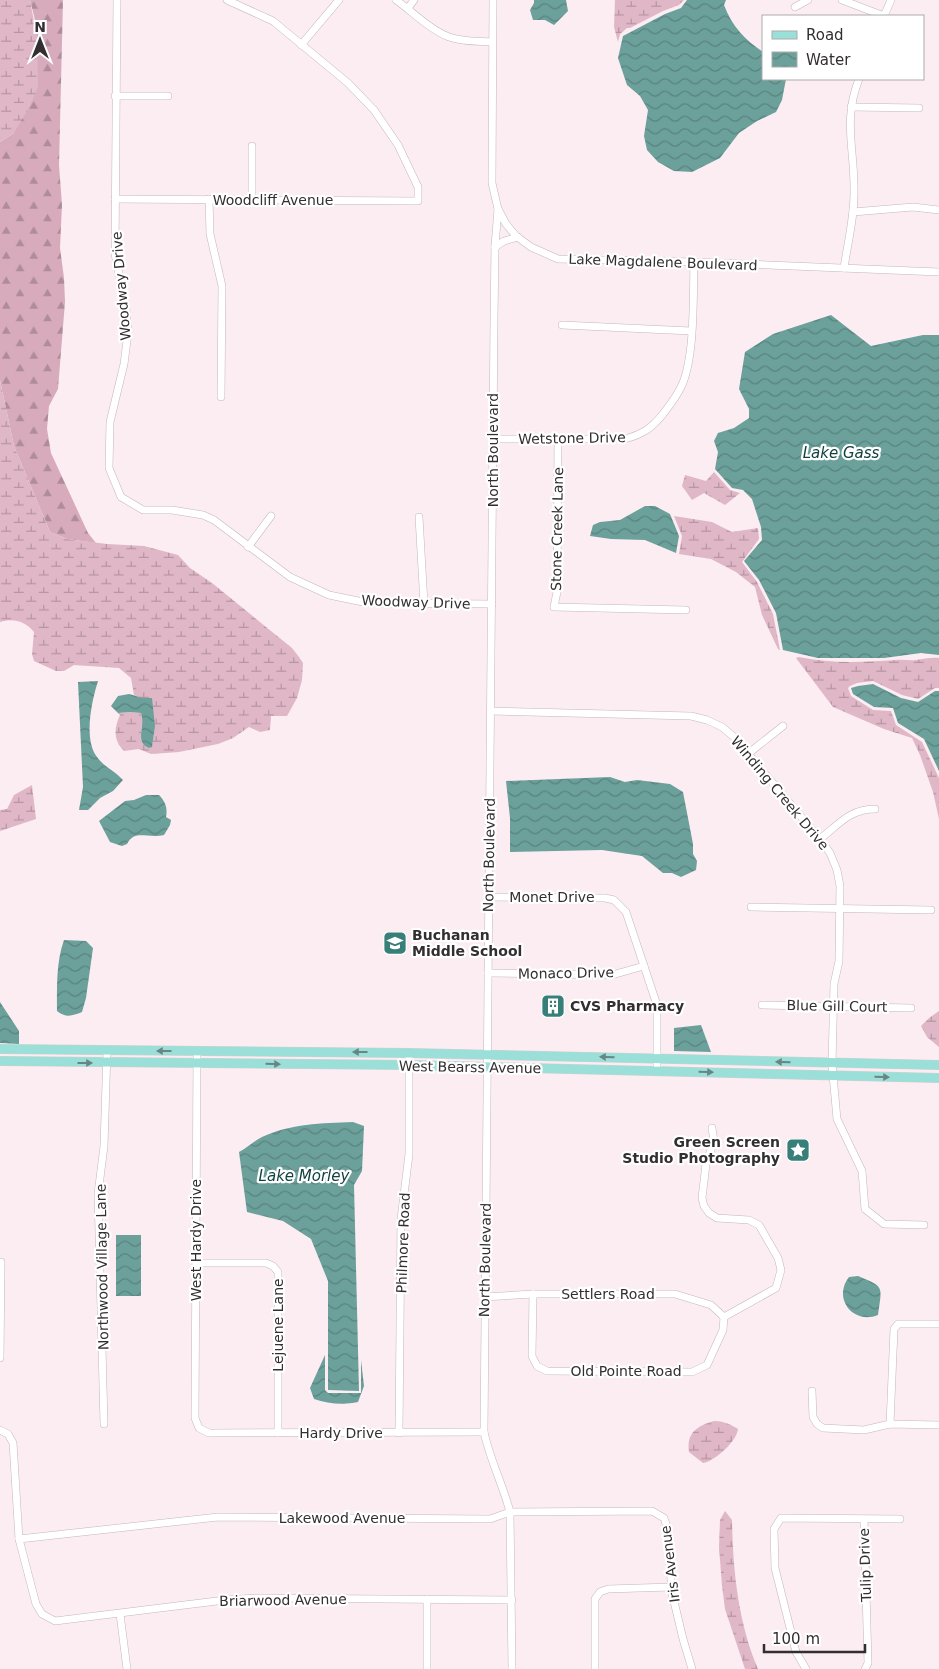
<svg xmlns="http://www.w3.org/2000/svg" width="939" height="1669" font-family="'DejaVu Sans',sans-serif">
  <defs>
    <pattern id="forest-firs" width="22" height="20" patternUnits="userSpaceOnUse" patternTransform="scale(1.25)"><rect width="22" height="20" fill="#d7abbc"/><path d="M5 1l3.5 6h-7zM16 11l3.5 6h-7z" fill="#af8c99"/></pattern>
    <pattern id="wetland-marsh" width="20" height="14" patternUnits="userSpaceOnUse" patternTransform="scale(1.25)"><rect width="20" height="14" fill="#e0b7c7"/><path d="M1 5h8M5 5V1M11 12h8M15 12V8" fill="none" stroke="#b695a2"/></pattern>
    <pattern id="water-waves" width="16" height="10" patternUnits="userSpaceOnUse" patternTransform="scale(1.25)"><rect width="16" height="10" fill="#6ca09b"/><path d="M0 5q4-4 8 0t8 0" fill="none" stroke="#59837f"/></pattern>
  </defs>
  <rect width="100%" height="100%" fill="#fbedf2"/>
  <path fill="url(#forest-firs)" d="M30,0H63L59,165L62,205L60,248L64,278L65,302L58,389L49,406L47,429L51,453L88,533L96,543L67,539L50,532L14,446L0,380V142L14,133L36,24Z"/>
  <g fill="url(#wetland-marsh)">
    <path d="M0,0H30L37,37L38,87L30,106L14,133L0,142Z"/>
    <path d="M615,0H684L679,5L663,11L630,28H627L620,34L618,42L614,27Z"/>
    <path d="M0,380L14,446L50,532L67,539L107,544L144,546L178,555L190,568L212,583L292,648L299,657L303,663L302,680L297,698L287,716H271L270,730L260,732L249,727L233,738L218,744L179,752L151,754L139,749L124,751C113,740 114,728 120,715L118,713L130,712L141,713L143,718L141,732L152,746C155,726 159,703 134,695L131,678L119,668L74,665L64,671H56L34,661L32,654L34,632C25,621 13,618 0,622Z"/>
    <path d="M714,472L730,490L740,493L725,505L704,493L692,500L682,486L685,475L706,481Z"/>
    <path d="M674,516L712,522L732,532L758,528L759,539L742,562L757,582L773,614L780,650L778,649L762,615L755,587L736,572L711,559L679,554L682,536Z"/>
    <path d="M799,657C831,664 864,662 896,660C903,659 909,661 916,660C924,659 931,657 939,658V688H935L918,699L902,695L873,681L857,683L850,686L848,688L851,696L873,710L891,711L896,725L922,742L939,778V819L933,792L920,755L912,738L884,729L833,707L796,658Z"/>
    <path d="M32,785L36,819L0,831V810L7,809L14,795Z"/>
    <path d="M939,1011V1047L927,1037L921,1026L929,1018Z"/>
    <path d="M714,1421C723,1421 730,1424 738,1429C737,1441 715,1461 703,1463L689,1452C686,1433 697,1426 714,1421Z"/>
    <path d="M725,1511L732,1520C733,1571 738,1622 758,1669H745L725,1609L722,1586L719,1547L720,1520Z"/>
  </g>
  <g fill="url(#water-waves)">
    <path d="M534,0H566L568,11L554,25L545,20H533L530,10L534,3Z"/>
    <path d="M687,0H726L724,5C732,26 744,39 763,52V79H786L782,100L776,112L757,121L739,133L720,158L692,172L674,171L658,162L647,150L644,136L648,110L640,96L627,85L618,58L623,36L665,14L681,8Z"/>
    <path d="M831,315L871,346L923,335H939V655L921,653L884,658H818L783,650L776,613L759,580L744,561L762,540L761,527L752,499L743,490L732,488L715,469L718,452L714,441L718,433L734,428L749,418V409L739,389L745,352L773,334Z"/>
    <path d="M645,506H655L670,514L679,536L676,553L645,540L611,539L590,536L593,525L600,522L620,520Z"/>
    <path d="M98,681C92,700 83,739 97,757C104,767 115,771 123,780L113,791L100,798L88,810H79L83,787L78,682Z"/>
    <path d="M873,684L901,698L918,702L935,691H939V771L924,739L898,723L893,708L874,707L853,694L851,688L858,686Z"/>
    <path d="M129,694L143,698H152L155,726L152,747L149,748C134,742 146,725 141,713L130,712L118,713L111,706L118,696Z"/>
    <path d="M610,777L625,782L637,780L670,784L683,792L693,844V854L697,861L696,870L681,877L672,873H663L642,856L602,850L510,852V818L506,781Z"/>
    <path d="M146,795H159C165,801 168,808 166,817L171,820L170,825L164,835C147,839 135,829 127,844L122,846L110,842L99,821L125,801L134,800Z"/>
    <path d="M64,940L86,941L93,948L86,998L82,1012C72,1016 66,1018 57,1011C57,988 56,962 64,940Z"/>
    <path d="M0,1002L19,1031V1044L0,1043Z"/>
    <path d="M701,1025L711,1052L674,1051V1028Z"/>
    <path d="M353,1122L364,1126L362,1171L354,1185L359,1391L328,1390V1281L311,1239L283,1221L247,1212L239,1152C247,1148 254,1141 262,1137C290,1124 322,1123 353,1122Z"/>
    <rect x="116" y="1235" width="25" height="61"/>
    <path d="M858,1276C885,1287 882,1286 878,1315C854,1325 832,1299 849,1277Z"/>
    <path d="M325,1355V1390L328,1393H361V1360L364,1386L358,1402C344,1405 328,1404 314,1399L310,1388Z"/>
  </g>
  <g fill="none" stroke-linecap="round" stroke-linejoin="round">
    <g stroke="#c4b7bc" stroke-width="8">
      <g id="minor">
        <path d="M117,0L115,254L126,308L128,333L124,364L110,422L109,468L121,497L143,510H172L203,515L214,520L290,577L329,595L368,603L492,604"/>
        <path d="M396,0C413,12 429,29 449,37C463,42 478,41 492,42"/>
        <path d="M493,0L492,183L498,209L506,224L516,236L531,247L558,259L694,262L939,272"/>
        <path d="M842,0L884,16"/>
        <path d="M795,7L808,0"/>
        <path d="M408,8L414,0"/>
        <path d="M884,16L891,0"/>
        <path d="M301,45L339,0"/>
        <path d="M115,96H168"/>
        <path d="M851,107L919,108"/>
        <path d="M115,199L418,201V187L398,145L374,110L348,83L273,21L227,0"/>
        <path d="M209,199L210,234L222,286L221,397"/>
        <path d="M252,200V146"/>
        <path d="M498,209L495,246L494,321L484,1432C490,1460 503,1485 510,1512L512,1669"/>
        <path d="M853,212L913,207L939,210"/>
        <path d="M495,247L504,241L518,237"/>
        <path d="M844,268C848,241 855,214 854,187C854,147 843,119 859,79"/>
        <path d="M562,325L691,331"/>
        <path d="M493,439H625C643,434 652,428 663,414C670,405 677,396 682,385C695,356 693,295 694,262"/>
        <path d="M558,439L557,592L554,607L686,610"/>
        <path d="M419,517L424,604"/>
        <path d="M248,547L271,516"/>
        <path d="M491,711L691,716L707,720L722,727L734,737L820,839L830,853L837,870L840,886L839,961L834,984L832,1064L837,1119L862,1171L865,1209L884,1224L924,1225"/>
        <path d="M749,753L783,726"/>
        <path d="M820,839C839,824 850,809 875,809"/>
        <path d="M488,897L605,898L614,900L626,912L657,1005V1071"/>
        <path d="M751,907L931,910"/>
        <path d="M488,973L612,975L644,966"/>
        <path d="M762,1005L911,1008"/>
        <path d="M197,1052L195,1418L199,1428L209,1433L484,1432"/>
        <path d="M196,1263H266L273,1266L278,1272V1433"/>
        <path d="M533,1294L532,1356L537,1366L547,1371L692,1372L707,1365L723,1330L724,1317L776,1288L781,1270L778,1258L759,1225L749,1220L717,1218L709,1213L704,1206L702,1198L706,1164L714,1141L712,1128"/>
        <path d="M484,1297L533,1294H675L711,1305L724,1317"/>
        <path d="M0,1358L1,1262"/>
        <path d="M812,1391L813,1417L817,1424L823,1428L864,1430L890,1424L939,1425"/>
        <path d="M104,1424L98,1194L104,1146L107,1051"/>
        <path d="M890,1424L894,1329L898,1324H939"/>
        <path d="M0,1430L8,1434L13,1443L19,1539L36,1604L42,1614L55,1621L225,1600L258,1598L512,1600"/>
        <path d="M399,1433L401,1219L409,1154V1053"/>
        <path d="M864,1520L868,1663L865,1669"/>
        <path d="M19,1539L218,1517L490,1519L510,1512L652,1511L664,1518L667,1527L672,1593L683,1639L692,1669"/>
        <path d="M427,1599V1669"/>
        <path d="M120,1614L127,1669"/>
        <path d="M595,1669V1599L600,1592L608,1589L671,1587"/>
        <path d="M806,1669L796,1652L775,1568L774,1529L781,1518L900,1519"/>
      </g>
    </g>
    <g stroke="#d2d1d1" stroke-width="10">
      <g id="major">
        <path d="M0,1049L409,1053L939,1065"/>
        <path d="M0,1061L409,1065L939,1078"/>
      </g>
    </g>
    <use href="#minor" stroke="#fff" stroke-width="7"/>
    <use href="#major" stroke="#9bdfd9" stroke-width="9"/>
  </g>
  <defs><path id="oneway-solid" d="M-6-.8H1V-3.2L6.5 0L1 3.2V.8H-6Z" transform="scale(1.25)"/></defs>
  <g fill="#678684">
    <use href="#oneway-solid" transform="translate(164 1051) rotate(-180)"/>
    <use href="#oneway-solid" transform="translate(360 1052) rotate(-180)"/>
    <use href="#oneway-solid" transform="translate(607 1057) rotate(-179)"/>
    <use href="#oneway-solid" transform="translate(783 1062) rotate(-178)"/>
    <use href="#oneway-solid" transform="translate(85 1063)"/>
    <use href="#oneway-solid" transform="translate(273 1064) rotate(1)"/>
    <use href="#oneway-solid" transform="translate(706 1072) rotate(2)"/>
    <use href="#oneway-solid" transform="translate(882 1077) rotate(1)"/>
  </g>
  <defs>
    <g id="school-square" transform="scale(1.25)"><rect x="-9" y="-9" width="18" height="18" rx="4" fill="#387f79" stroke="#fff"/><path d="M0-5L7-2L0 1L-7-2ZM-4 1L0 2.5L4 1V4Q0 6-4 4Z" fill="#fff"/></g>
    <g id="building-square" transform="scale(1.25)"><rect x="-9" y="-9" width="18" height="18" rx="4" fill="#387f79" stroke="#fff"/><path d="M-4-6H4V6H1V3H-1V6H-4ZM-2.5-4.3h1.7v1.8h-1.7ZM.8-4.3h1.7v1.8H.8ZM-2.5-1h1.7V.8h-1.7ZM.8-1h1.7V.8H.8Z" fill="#fff"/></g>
    <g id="sight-square" transform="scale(1.25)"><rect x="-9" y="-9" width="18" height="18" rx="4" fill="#387f79" stroke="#fff"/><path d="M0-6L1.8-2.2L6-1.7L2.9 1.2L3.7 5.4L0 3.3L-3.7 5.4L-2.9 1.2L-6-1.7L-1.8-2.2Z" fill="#fff"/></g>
  </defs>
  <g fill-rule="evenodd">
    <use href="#school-square" x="395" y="943"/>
    <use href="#building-square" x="553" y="1006"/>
    <use href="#sight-square" x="798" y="1150"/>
  </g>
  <g text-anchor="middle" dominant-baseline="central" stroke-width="4.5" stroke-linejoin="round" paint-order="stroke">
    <g font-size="14" fill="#332e2f" stroke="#fff">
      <text x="273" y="200">Woodcliff Avenue</text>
      <text transform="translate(663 262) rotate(2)">Lake Magdalene Boulevard</text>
      <text transform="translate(121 286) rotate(-95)">Woodway Drive</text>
      <text transform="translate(572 438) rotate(-1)">Wetstone Drive</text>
      <text transform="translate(493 450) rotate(-90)">North Boulevard</text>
      <text transform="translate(557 529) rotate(-89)">Stone Creek Lane</text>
      <text transform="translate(416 602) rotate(2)">Woodway Drive</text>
      <text transform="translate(780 793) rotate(50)">Winding Creek Drive</text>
      <text transform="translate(489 855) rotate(-89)">North Boulevard</text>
      <text x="552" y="897">Monet Drive</text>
      <text transform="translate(566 973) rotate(-1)">Monaco Drive</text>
      <text transform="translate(837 1006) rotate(1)">Blue Gill Court</text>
      <text transform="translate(470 1067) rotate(1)">West Bearss Avenue</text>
      <text transform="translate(196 1240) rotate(-90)">West Hardy Drive</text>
      <text transform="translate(403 1243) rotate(-88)">Philmore Road</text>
      <text transform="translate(485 1260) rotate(-89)">North Boulevard</text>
      <text transform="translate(102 1267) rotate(-91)">Northwood Village Lane</text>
      <text x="608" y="1294">Settlers Road</text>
      <text transform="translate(278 1325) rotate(-90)">Lejuene Lane</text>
      <text x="626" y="1371">Old Pointe Road</text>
      <text x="341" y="1433">Hardy Drive</text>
      <text x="342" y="1518">Lakewood Avenue</text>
      <text transform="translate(670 1564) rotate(-97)">Iris Avenue</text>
      <text transform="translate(865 1565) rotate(-92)">Tulip Drive</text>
      <text transform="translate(283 1600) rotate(-1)">Briarwood Avenue</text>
    </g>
    <g font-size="14" font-weight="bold" fill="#332e2f" stroke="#fff" text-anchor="start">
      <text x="412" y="935">Buchanan<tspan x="412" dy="16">Middle School</tspan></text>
      <text x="570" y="1006">CVS Pharmacy</text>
      <text x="780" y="1142" text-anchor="end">Green Screen<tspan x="780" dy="16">Studio Photography</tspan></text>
    </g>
    <g font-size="15" font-style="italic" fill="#10423e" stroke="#fff">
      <text x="841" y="453">Lake Gass</text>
      <text x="304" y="1176">Lake Morley</text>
    </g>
  </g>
  <rect x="762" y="15" width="162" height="65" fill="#ffffff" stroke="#adabac"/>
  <rect x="772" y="31" width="25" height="8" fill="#9bdfd9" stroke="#adabac"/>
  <text x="806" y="40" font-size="15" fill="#332e2f">Road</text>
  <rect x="772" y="52" width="25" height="15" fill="url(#water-waves)" stroke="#adabac"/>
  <text x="806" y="65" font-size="15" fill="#332e2f">Water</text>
  <g transform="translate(40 40)" stroke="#ffffff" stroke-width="4" paint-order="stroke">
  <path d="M0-4L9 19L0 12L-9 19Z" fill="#332e2f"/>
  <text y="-8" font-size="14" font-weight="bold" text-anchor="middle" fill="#332e2f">N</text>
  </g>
  <path d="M764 1644v8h101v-8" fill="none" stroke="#332e2f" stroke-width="2.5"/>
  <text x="772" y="1644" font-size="15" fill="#332e2f" stroke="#ffffff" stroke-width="4" paint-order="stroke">100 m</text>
</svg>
